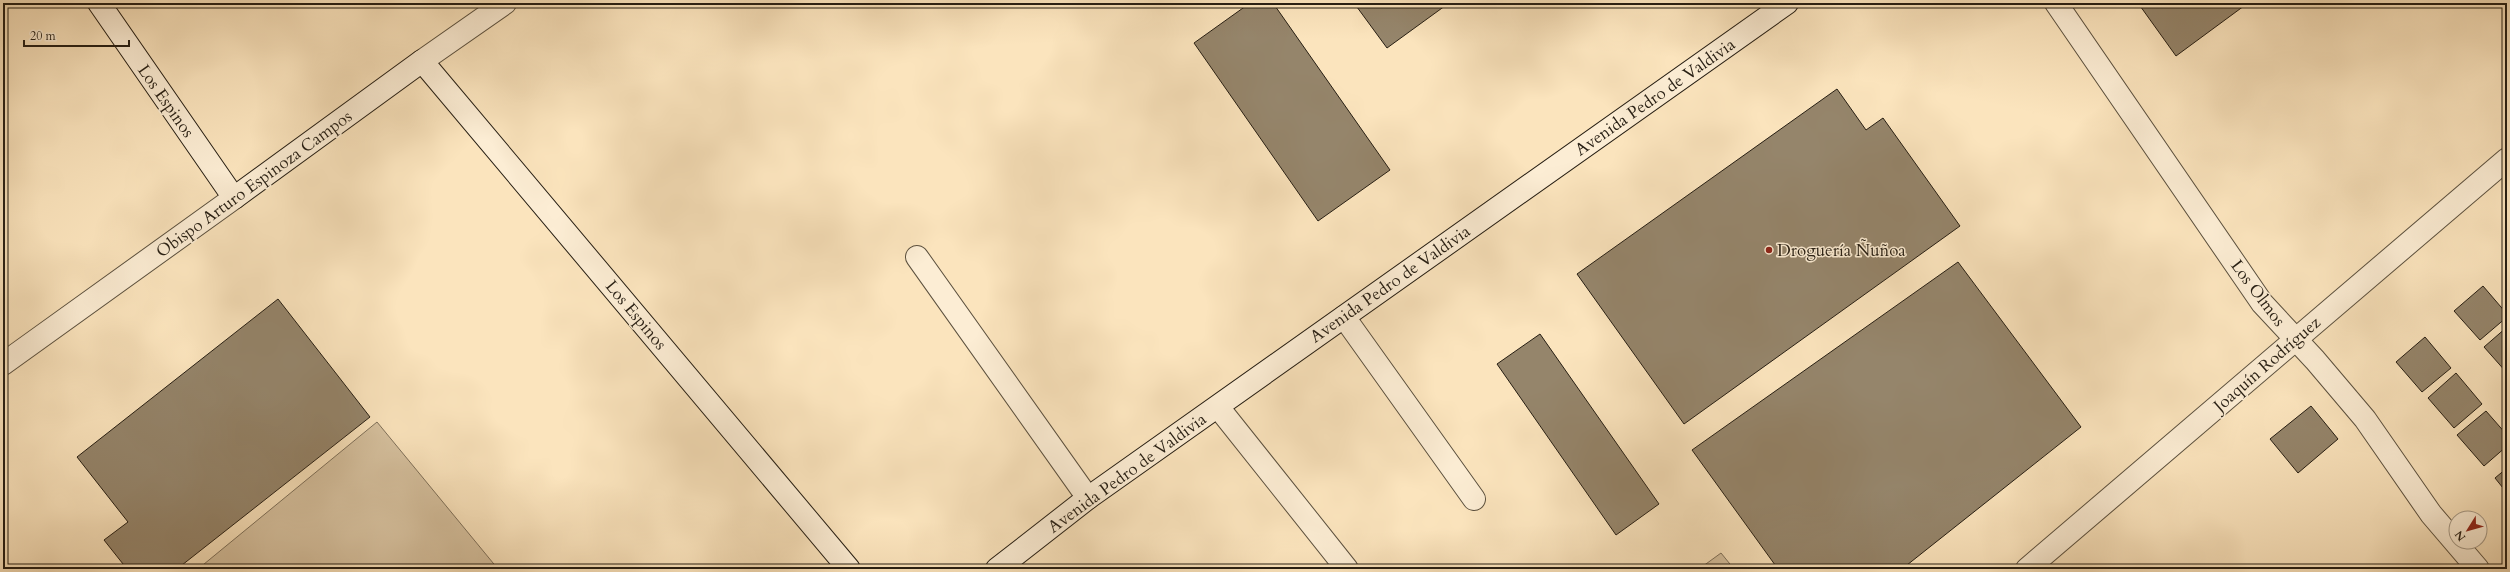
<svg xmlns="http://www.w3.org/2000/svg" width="2510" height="572" font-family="Cardo,serif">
  <rect width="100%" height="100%" fill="#fbe4bd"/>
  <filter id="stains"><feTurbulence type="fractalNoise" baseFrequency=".005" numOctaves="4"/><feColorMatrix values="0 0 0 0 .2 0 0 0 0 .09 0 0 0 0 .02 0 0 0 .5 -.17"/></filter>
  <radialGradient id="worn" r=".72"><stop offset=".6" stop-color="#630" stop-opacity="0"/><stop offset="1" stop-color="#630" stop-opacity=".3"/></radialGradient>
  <g fill="#d7c2a0" stroke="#7e705a">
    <path d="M377,422L498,569H198Z"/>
    <path d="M1721,553L1734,569H1699Z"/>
  </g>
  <g fill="#95856b" stroke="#261e13">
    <path d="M1250,3H1273L1390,170L1318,221L1194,43Z"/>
    <path d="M1354,3H1449L1387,48Z"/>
    <path d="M2138,3H2248L2176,56Z"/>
    <path d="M1837,89L1866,130L1883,118L1960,226L1684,424L1577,274Z"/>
    <path d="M1958,262L2081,427L1902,569H1778L1692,450Z"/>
    <path d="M2483,286L2507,314V317L2480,340L2454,311Z"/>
    <path d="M278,299L370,417L177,569H127L104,540L128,522L77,457Z"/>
    <path d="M2507,327V373L2484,347Z"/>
    <path d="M1540,334L1659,504L1616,535L1497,364Z"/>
    <path d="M2425,337L2451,368L2422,392L2396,362Z"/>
    <path d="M2456,373L2482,404L2454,428L2428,398Z"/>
    <path d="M2311,406L2338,439L2298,473L2270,439Z"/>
    <path d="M2486,411L2507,435V446L2484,466L2457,435Z"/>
    <path d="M2507,468V493L2495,478Z"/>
  </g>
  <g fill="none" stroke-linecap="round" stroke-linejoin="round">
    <g stroke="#5b503e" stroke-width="24">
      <g id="street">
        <path d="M2056,3L2262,303L2315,360L2365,419L2431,514L2478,569"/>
        <path d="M422,61L505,3"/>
        <path d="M917,257L1088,498"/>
        <path d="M1344,317L1474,499"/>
        <path d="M3,364L234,198"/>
        <path d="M1218,407L1347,569"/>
        <path d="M2027,569L2507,159"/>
      </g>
    </g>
    <g stroke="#261e13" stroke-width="24">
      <g id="secondary">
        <path d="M99,3L234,198L422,61L849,569"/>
        <path d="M997,569L1088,498L1787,3"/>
      </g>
    </g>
    <use href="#street" stroke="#fcedd4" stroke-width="22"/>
    <use href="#secondary" stroke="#fcedd4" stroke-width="22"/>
  </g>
  <circle fill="#8f2418" stroke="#fcedd4" stroke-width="1.5" cx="1769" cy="250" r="4"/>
  <g text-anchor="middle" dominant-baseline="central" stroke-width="3" stroke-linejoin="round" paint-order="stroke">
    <g font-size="17" fill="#261e13" stroke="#fcedd4">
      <text transform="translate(1655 97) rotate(-35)">Avenida Pedro de Valdivia</text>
      <text transform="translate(166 101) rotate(55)">Los Espinos</text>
      <text transform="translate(254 184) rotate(-36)">Obispo Arturo Espinoza Campos</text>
      <text transform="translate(1390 284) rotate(-35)">Avenida Pedro de Valdivia</text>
      <text transform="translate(2258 293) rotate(53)">Los Olmos</text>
      <text transform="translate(636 315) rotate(50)">Los Espinos</text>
      <text transform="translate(2267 364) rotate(-41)">Joaquín Rodríguez</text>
      <text transform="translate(1127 473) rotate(-36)">Avenida Pedro de Valdivia</text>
    </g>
    <g font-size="17" fill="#261e13" stroke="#fcedd4" text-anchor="start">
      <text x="1777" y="250">Droguería Ñuñoa</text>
    </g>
  </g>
  <rect width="2510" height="572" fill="none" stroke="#fbe4bd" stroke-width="16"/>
  <rect x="4" y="4" width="2502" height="564" fill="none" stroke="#261e13" stroke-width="2"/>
  <rect x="8" y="8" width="2494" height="556" fill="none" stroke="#261e13"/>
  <g transform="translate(2468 530) rotate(233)"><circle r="19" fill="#fcedd4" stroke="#a69a87"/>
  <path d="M0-3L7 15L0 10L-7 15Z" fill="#8f2418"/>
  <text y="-6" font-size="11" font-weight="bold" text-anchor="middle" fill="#261e13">N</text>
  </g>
  <path d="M24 40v6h105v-6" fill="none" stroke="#261e13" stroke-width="2"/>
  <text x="30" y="40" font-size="12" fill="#261e13" stroke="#fcedd4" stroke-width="3" paint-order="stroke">20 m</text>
  <rect width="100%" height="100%" filter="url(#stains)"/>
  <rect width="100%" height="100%" fill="url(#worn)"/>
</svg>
